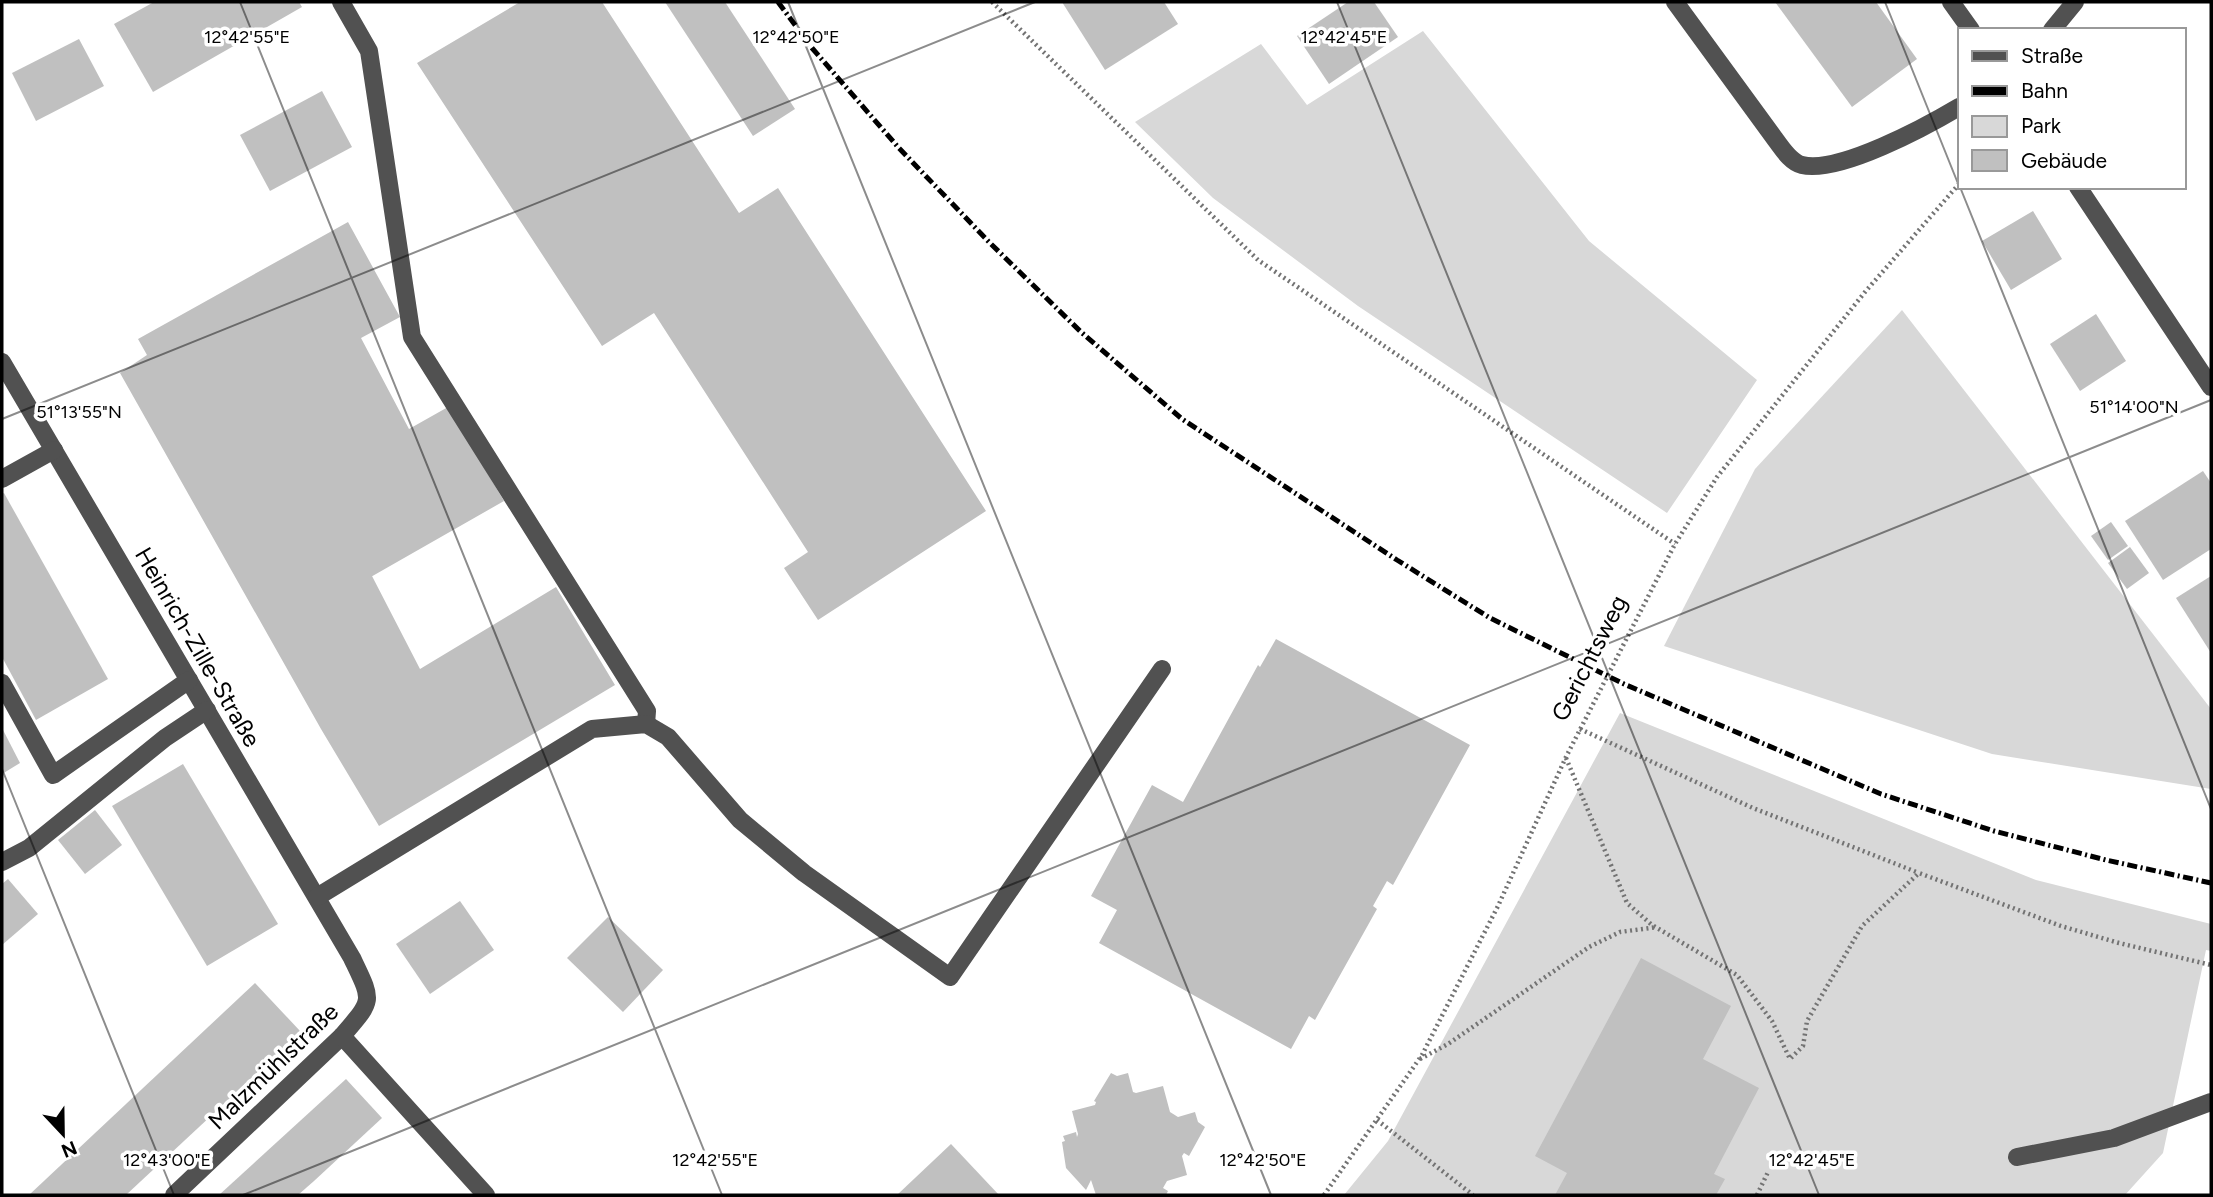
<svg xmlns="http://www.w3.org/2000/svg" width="2213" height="1197" font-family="Figtree,sans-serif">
  <rect width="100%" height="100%" fill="#fff"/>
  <g fill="#d8d8d8">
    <path d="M1423,31L1589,241L1757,380L1667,513L1358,306L1213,198L1135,122L1261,44L1307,105Z"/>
    <path d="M1902,310L2211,709V789L1992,754L1664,646L1755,469Z"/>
    <path d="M1620,713L2036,880L2211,924V951L2206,950L2163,1153L2125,1195H1344L1388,1141Z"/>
  </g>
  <g fill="#c0c0c0">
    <path d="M154,2H299L302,7L153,92L114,24Z"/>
    <path d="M520,2H602L739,213L778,188L986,511L818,620L784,568L808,552L654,313L602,346L417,63Z"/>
    <path d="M665,2H725L795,109L753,136Z"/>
    <path d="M1062,2H1164L1178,24L1105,70Z"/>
    <path d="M1348,2H1374L1398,37L1329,84L1297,36Z"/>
    <path d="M1775,2H1876L1917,59L1852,107Z"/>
    <path d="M79,39L104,86L36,121L12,73Z"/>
    <path d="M322,91L352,147L270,191L240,135Z"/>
    <path d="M2033,211L2062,259L2011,290L1982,241Z"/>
    <path d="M348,222L400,317L361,338L409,429L448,407L504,501L362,582L372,576L420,669L556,587L615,685L379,826L321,729L120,373L147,355L138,339Z"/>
    <path d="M2096,314L2126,361L2080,391L2050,344Z"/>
    <path d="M2203,471L2211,483V549L2163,580L2125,521Z"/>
    <path d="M4,493L108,679L36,720L2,657V494Z"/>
    <path d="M2111,522L2128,546L2108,560L2091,536Z"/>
    <path d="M2130,547L2149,573L2127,589L2108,563Z"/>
    <path d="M2211,576V653L2176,598Z"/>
    <path d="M1276,639L1470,745L1393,885L1387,881L1373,906L1377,909L1315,1020L1309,1016L1291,1049L1099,943L1117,910L1091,896L1152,785L1183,802L1258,665L1260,667Z"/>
    <path d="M2,728L20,763L2,774Z"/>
    <path d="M183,764L278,924L207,966L112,806Z"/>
    <path d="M95,810L122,845L85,874L58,840Z"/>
    <path d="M8,879L38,914L2,945V884Z"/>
    <path d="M460,901L494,950L430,994L396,944Z"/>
    <path d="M608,917L663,970L623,1012L567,958Z"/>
    <path d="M1641,958L1731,1006L1703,1059L1759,1088L1714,1174L1725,1179L1716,1195H1555L1567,1173L1535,1156Z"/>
    <path d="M255,983L301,1032L126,1195H29Z"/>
    <path d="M1111,1073L1117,1076L1128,1073L1133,1092L1136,1093L1163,1086L1170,1112L1178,1117L1195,1112L1198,1122L1205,1127L1189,1156L1184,1153L1182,1156L1187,1175L1167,1181L1163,1188L1168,1191L1166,1195H1096L1091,1180L1086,1190L1066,1168L1062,1142L1065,1141L1063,1136L1076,1132L1077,1137L1078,1134L1072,1111L1095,1105L1096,1102L1094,1101Z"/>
    <path d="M346,1079L382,1118L314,1181L298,1195H219Z"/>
    <path d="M951,1144L999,1195H897Z"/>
  </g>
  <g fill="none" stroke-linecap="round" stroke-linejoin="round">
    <g stroke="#737373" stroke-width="4.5" stroke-dasharray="2 3.5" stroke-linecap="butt">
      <path d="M992,2L1258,260L1675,544"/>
      <path d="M1580,729L1753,808L1919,873"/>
      <path d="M1566,758L1627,903L1652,925L1737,975L1772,1021L1790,1059L1803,1046L1807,1021L1862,926L1919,873L2061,926L2119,943L2211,965"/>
      <path d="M1420,1059L1448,1044L1589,947L1620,932L1657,927"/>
      <path d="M1377,1120L1473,1195"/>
      <path d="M1324,1195L1422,1055L1498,906L1566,757L1675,544L1717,477L1865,292L1959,184"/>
      <path d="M1757,1195L1768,1172"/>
    </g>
    <g stroke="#515151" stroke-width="18">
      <path d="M341,2L369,51L412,337L647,711L646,724"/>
      <path d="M1675,2L1775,139C1782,148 1790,162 1802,165C1839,174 1927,126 1959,107"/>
      <path d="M1951,2L1971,30"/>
      <path d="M2052,30L2075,2"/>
      <path d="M2078,187L2211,387"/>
      <path d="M2,362L352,958C373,1002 374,999 342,1036L174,1195"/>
      <path d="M2,479L54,450"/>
      <path d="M2,683L53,775L189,680"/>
      <path d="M2,862L29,848L165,738L207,710"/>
      <path d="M317,897L592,729L646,724L668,737L740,820L804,873L950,977L1162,669"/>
      <path d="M342,1036L486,1195"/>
      <path d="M2017,1157L2114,1138L2211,1102"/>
    </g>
    <path stroke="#000" stroke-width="5" stroke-dasharray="10 3.5 2 3.5" stroke-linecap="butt" d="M778,2L812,48L898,147L988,241L1081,332L1182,419L1397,560L1490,618L1624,684L1881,794L1994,831L2106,860L2211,883"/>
  </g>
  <path fill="none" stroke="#000" stroke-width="2" stroke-opacity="0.45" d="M240,2L722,1195M788,2L1271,1195M1337,2L1819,1195M1885,2L1959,186M1960,187L2211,809M2,419L1035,2M2,769L174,1195M243,1195L2211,400"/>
  <g text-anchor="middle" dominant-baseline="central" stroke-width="7" stroke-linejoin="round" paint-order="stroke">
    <g font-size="24" fill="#000" stroke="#fff">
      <text transform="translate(198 647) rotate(60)">Heinrich-Zille-Straße</text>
      <text transform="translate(1589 658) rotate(-63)">Gerichtsweg</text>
      <text transform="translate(273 1066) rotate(-44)">Malzmühlstraße</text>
    </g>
  </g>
  <g font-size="18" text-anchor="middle" fill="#000" stroke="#fff" stroke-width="7" stroke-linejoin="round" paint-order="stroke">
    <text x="247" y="43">12°42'55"E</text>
    <text x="796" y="43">12°42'50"E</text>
    <text x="1344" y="43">12°42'45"E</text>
    <text x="2134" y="413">51°14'00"N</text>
    <text x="79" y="418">51°13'55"N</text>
    <text x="167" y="1166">12°43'00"E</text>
    <text x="715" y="1166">12°42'55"E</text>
    <text x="1263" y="1166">12°42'50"E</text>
    <text x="1812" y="1166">12°42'45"E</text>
  </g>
  <rect width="2213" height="1197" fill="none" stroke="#000000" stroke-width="7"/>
  <rect x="1958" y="28" width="228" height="161" fill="#ffffff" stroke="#999999" stroke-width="2"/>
  <rect x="1972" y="51" width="35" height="10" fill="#515151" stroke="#999999" stroke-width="2"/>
  <text x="2021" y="63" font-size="21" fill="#000000">Straße</text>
  <rect x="1972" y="86" width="35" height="10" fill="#000000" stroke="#999999" stroke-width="2"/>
  <text x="2021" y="98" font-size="21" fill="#000000">Bahn</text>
  <rect x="1972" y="116" width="35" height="21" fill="#d8d8d8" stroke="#999999" stroke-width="2"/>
  <text x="2021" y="133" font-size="21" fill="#000000">Park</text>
  <rect x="1972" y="150" width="35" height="21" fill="#c0c0c0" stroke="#999999" stroke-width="2"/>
  <text x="2021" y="168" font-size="21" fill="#000000">Gebäude</text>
  <g transform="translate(63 1134) rotate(158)" stroke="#ffffff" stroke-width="5" paint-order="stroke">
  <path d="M0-5L12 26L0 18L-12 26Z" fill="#000000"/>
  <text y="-10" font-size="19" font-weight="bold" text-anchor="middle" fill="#000000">N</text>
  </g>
</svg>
